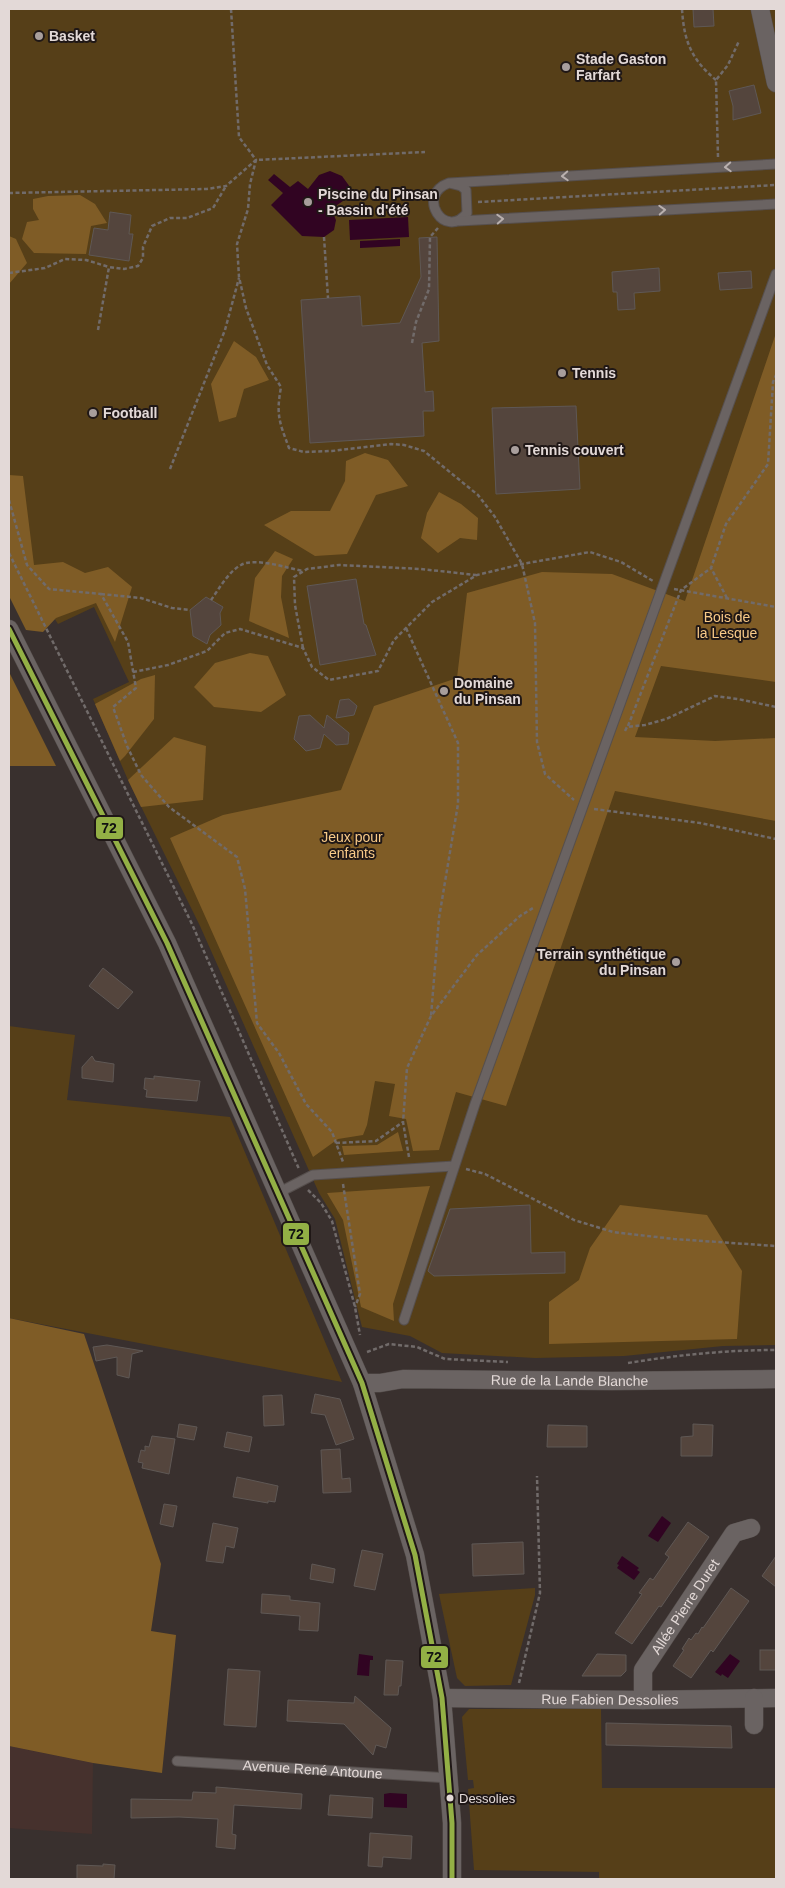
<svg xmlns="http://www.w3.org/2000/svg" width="785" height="1888" font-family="Helvetica,sans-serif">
  <rect width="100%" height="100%" fill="#39302e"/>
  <path fill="#46312d" d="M9,1746L93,1763L92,1834L9,1828Z"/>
  <g fill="#563f18">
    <path d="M9,9H776V1345L723,1346L624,1356L535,1358L442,1353L410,1336L362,1327L335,1219L319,1193L200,926L128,780L93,699L129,682L94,607L58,624L30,580L9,534Z"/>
    <path d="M9,1026L75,1035L67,1100L230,1117L342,1382L9,1318Z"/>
    <path d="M535,1588V1595L511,1685L465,1686L457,1678L439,1594Z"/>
    <path d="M469,1709H601L602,1788H776V1879H599V1872L474,1870L468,1789L474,1788L473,1780H468L462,1717Z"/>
  </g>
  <g fill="#7f5c26">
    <path d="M80,195L95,204L107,223L91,226L86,254L34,253L22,239L27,222L39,220L33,209V199L48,196Z"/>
    <path d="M9,236L16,239L27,263L9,284Z"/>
    <path d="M776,333V682L661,666L635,737L715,741L776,738V821L615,791L506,1106L456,1092L439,1150L413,1151L406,1119L389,1116L395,1084L375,1081L367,1125L363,1135L338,1139L313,1157L170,838L223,815L341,790L374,706L457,678L467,593L542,572L612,574L685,601Z"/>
    <path d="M234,341L256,357L269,380L244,389L236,417L219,422L211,384Z"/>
    <path d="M365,453L388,460L408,486L376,495L347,554L315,556L264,525L291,511H330L345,481L346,461Z"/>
    <path d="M9,475L23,476L34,565L63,562L85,573L108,567L132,587L115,642L96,603L56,618L43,632L26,630L9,596Z"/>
    <path d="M439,492L461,504L478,518L477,540L460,538L438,553L421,538L427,513Z"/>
    <path d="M275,551L293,559L282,576L281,597L289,638L249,621L255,578Z"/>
    <path d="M250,653L268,656L286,695L261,712L214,707L194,687L215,663Z"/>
    <path d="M9,672L56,766H9Z"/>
    <path d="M155,675L154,719L125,756L120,761L95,704L141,679Z"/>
    <path d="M174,737L206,746L203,800L141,807L128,780Z"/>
    <path d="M398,1132L403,1151L344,1155L342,1146L377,1145Z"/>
    <path d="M430,1186L393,1304L394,1321L361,1307L343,1220L327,1193Z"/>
    <path d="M620,1205L707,1215L742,1271L737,1339L549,1344V1302L579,1280L590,1248Z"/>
    <path d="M9,1318L84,1334L161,1564L151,1631L176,1635L162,1773L93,1763L9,1746Z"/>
  </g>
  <g fill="#310422">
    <path d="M330,171L342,176L350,187L346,199L331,209L336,220L334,230L324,237L302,236L271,205L283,193L268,180L274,174L290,187L298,181L308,189L319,175Z"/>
    <path d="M408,217L409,237L350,240L349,220Z"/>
    <path d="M400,239V246L360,248V241Z"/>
    <path d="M662,1516L671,1523L658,1542L648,1536Z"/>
    <path d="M622,1556L639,1568L637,1570L640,1572L634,1580L617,1568L619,1565L617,1564Z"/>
    <path d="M359,1654L373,1656V1660H370L369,1676L357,1675Z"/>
    <path d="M730,1654L740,1661L728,1678L722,1674L721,1676L715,1672Z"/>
    <path d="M390,1793L407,1794V1808L384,1807V1794Z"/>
  </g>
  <g fill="#54453d" stroke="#5f5855">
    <path d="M693,9H713L714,26L694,27Z"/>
    <path d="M754,85L761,113L733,120V106L729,91Z"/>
    <path d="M110,212L131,215L129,234H133L129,261L89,255L94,228L108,230Z"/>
    <path d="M437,237L439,341L422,343L425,392L433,391L434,411H423L424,436L310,443L301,300L360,296L362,326L400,323L421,277L419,238Z"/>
    <path d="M659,268L660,291L634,293L635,309L618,310L617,292H613L612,272Z"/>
    <path d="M751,271L752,288L720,290L718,273Z"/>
    <path d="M576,406L580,489L496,494L492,408Z"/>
    <path d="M356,579L364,624L366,625L376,655L320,665L307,586Z"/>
    <path d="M206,597L223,607L220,613L221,625L210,635L207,644L193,636L190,610Z"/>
    <path d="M349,699L357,706L354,715L336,718L340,700Z"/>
    <path d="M310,715L324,728L327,715L349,733L348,744L336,745L324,734L320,748L306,751L294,739L299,716Z"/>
    <path d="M103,968L133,992L118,1009L89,986Z"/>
    <path d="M92,1056L95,1061L114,1064L113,1082L82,1078V1067Z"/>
    <path d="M154,1076L200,1081L197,1101L146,1097L147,1090L144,1089L145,1078L154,1079Z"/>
    <path d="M530,1205L531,1253L565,1252V1273L434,1276L428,1271L450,1209Z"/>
    <path d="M107,1345L143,1351L132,1354L129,1378L117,1375V1357L96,1361L93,1347Z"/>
    <path d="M315,1394L340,1399L354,1439L336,1445L325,1415L311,1413Z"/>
    <path d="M282,1395L284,1425L264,1426L263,1396Z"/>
    <path d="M179,1424L197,1427L194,1440L177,1437Z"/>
    <path d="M693,1424L713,1425L712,1456H681V1437L693,1436Z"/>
    <path d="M548,1425L587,1426V1447H547Z"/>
    <path d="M227,1432L252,1437L249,1452L224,1447Z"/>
    <path d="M152,1436L175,1439L169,1474L142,1468L143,1463L138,1462L141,1450L145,1451V1446L149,1447Z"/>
    <path d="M340,1449L342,1479L350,1478L351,1492L323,1493L321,1450Z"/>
    <path d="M237,1477L278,1486L275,1502L268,1501V1503L233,1497Z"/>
    <path d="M164,1504L177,1506L173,1527L160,1524Z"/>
    <path d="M688,1522L709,1537L661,1607L659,1606L632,1644L615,1633L642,1594L639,1593L650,1578L653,1580L669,1557L665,1554Z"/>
    <path d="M213,1523L238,1528L234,1548L226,1546L223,1563L206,1561Z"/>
    <path d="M523,1542L524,1574L473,1576L472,1544Z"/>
    <path d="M362,1550L383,1554L375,1590L354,1586Z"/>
    <path d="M776,1556V1587L762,1576Z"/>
    <path d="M312,1564L335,1569L333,1583L310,1579Z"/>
    <path d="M731,1588L749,1601L713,1652L711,1650L691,1678L673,1666L684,1650L682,1649L689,1638L691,1640L696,1633L698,1634L702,1627L703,1628Z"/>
    <path d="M262,1594L290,1596V1600L320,1603L318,1631L299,1630L300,1616L261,1613Z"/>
    <rect x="760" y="1650" width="16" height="20"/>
    <path d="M597,1654L626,1655V1671L621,1676H582Z"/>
    <path d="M386,1660L403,1661L401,1686H399L398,1695H384Z"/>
    <path d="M228,1669L260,1671L256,1727L224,1725Z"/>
    <path d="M355,1696L391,1728L386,1748L376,1745L373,1755L344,1724L287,1721L288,1700L354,1703Z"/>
    <path d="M606,1723L731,1726L732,1748L606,1745Z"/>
    <path d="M216,1787L302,1794L301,1809L234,1805L232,1834L236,1835L235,1849L216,1847L218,1819L179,1817L131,1818V1799L192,1800L193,1792L216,1793Z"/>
    <path d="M330,1795L373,1798L372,1818L328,1815Z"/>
    <path d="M370,1833L412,1836L411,1859L383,1857L382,1867L368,1866Z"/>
    <path d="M103,1864L115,1865L114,1879H77V1865L103,1866Z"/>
  </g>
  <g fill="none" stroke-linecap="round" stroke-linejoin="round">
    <g stroke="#564f4d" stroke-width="11">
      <g id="service">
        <path d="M449,183L461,186L466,190L467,213C445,241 415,195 449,183L776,164"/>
        <path d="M459,221L776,204"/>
        <path d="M278,1193L313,1175L454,1166"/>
        <path d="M404,1320L475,1104L776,274"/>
        <path id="s1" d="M177,1761L449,1778"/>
      </g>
    </g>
    <g stroke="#564f4d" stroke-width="19">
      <g id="minor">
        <path d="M760,9L776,83"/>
        <path d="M9,629L167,943L362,1383L415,1555L442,1698L452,1823V1879"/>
        <path id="s2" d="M362,1383H380L403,1379L612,1381L776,1379"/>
        <path id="s3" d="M442,1698L643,1700L776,1698"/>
        <path id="s4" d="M643,1700V1670L734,1533L751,1528"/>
        <path d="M754,1725V1698"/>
      </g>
    </g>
    <g stroke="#716b6a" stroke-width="2.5" stroke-dasharray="4 2.5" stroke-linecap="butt">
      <path d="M231,9L239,137L256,160L250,184L248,209L237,244L239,277L246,308L267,365L281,387C276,415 279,421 289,448L304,452L332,451L391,444L404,445L424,451L478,495L495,517L522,564L535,623L537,742L545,774L574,800"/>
      <path d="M682,9C684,41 691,59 716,80"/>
      <path d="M718,157L716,80L728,65L739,41"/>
      <path d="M9,193L207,189L226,186L256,160L425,152"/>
      <path d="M478,202L776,185"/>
      <path d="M324,237L328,298"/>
      <path d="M9,273L45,268L65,259L86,260L109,267"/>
      <path d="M98,330L109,267L124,269L138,266L143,258V247L152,226L170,218H187L213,208L226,186"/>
      <path d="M412,343L416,322L429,289L430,237L438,228"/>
      <path d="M170,469L225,330L239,278"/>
      <path d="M9,500L27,565L49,589L101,594L128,642L136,688L113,707L127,746L141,775L169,807L237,857L245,889L257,1023L279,1053L306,1104L332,1132L343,1162"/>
      <path d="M9,553L192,924L299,1169"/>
      <path d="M674,589L776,607"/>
      <path d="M101,594L141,598L172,608L190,610"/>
      <path d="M727,598L711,568L726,524L768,464L773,382L776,375"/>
      <path d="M211,600C219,589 228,572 241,565C255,557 287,568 303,571"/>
      <path d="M406,628L458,743V804L439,918L431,1016"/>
      <path d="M303,648L295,605L294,577L307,569L339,565L421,569L476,575"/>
      <path d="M133,672L168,665L207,651L225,633L240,629L303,648L312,667L329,680L378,671L394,640L432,602L477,575L522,564L590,552L621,562L653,581"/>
      <path d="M628,726L681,590L711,568"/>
      <path d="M625,731L627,727L645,725L666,719L715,696L738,699L776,707"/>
      <path d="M594,809L700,823L776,839"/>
      <path d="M336,1143L376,1141L403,1122"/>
      <path d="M409,1157L403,1122L407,1068L431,1016L477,955L520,916L533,908"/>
      <path d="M466,1169L485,1174L574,1220L613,1232L674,1239L776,1246"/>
      <path d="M343,1184L360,1294L355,1307"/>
      <path d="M308,1190L321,1203L332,1221L355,1307L360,1335"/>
      <path d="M367,1352L389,1344L417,1347L445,1359L508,1362"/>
      <path d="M628,1363C678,1355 726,1350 776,1350"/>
      <path d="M519,1683L540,1593L537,1476"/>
    </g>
    <use href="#service" stroke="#6a6362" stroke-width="9"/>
    <use href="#minor" stroke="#6a6362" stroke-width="18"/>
    <g stroke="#1f1716" stroke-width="9">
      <path id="bus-1" d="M9,629L167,943L362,1383L415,1555L442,1698L452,1823V1879"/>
    </g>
    <use href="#bus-1" stroke="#93b045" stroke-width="5"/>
  </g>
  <defs><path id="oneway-chevron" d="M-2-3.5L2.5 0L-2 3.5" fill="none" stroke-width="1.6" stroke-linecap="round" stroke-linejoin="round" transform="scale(1.25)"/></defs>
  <g stroke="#b9b0ae">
    <use href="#oneway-chevron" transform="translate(728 167) rotate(177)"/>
    <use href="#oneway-chevron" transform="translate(565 176) rotate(177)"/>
    <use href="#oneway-chevron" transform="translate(662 210) rotate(-3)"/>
    <use href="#oneway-chevron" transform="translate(500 219) rotate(-3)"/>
  </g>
  <g fill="#a89e9c" stroke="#1f1716" stroke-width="2">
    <circle cx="39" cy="36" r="5"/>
    <circle cx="566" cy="67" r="5"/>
    <circle cx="308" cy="202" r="5"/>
    <circle cx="562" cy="373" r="5"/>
    <circle cx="93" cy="413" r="5"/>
    <circle cx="515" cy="450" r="5"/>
    <circle cx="444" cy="691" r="5"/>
    <circle cx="676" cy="962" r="5"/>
  </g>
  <circle fill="#e3d9d7" stroke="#1f1716" stroke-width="2" cx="450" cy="1798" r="4.5"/>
  <g text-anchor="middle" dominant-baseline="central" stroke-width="4" stroke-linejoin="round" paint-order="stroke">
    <g font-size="13" fill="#e3d9d7" stroke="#1f1716" text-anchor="start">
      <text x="459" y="1798">Dessolies</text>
    </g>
    <g font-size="14" font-weight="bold" fill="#e3d9d7" stroke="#1f1716" text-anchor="start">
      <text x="49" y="36">Basket</text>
      <text x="576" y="59">Stade Gaston<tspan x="576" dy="16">Farfart</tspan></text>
      <text x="318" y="194">Piscine du Pinsan<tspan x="318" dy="16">- Bassin d'été</tspan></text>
      <text x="572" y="373">Tennis</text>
      <text x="103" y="413">Football</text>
      <text x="525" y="450">Tennis couvert</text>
      <text x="454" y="683">Domaine<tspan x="454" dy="16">du Pinsan</tspan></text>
      <text x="666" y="954" text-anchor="end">Terrain synthétique<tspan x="666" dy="16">du Pinsan</tspan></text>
    </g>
    <g font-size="14" fill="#f8ca88" stroke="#1f1716">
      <text x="727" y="617">Bois de<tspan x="727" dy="16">la Lesque</tspan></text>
      <text x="352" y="837">Jeux pour<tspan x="352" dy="16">enfants</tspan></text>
    </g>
    <g font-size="14" fill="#e3d9d7" stroke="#1f1716">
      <text stroke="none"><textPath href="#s2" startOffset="208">Rue de la Lande Blanche</textPath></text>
      <text stroke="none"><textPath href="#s4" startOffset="106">Allée Pierre Duret</textPath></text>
      <text stroke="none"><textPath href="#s3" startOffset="168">Rue Fabien Dessolies</textPath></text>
      <text stroke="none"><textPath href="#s1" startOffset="136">Avenue René Antoune</textPath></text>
    </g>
  </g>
  <g stroke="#1f1716" stroke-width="2">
    <rect x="95" y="816" width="29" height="24" rx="5" fill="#93b045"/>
    <rect x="282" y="1222" width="28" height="24" rx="5" fill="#93b045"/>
    <rect x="420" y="1645" width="29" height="24" rx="5" fill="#93b045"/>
  </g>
  <g font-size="14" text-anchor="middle" font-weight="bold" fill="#111">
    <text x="109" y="833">72</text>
    <text x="296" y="1239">72</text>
    <text x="434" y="1662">72</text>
  </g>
  <rect width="785" height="1888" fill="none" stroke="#e3d9d7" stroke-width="20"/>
</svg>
